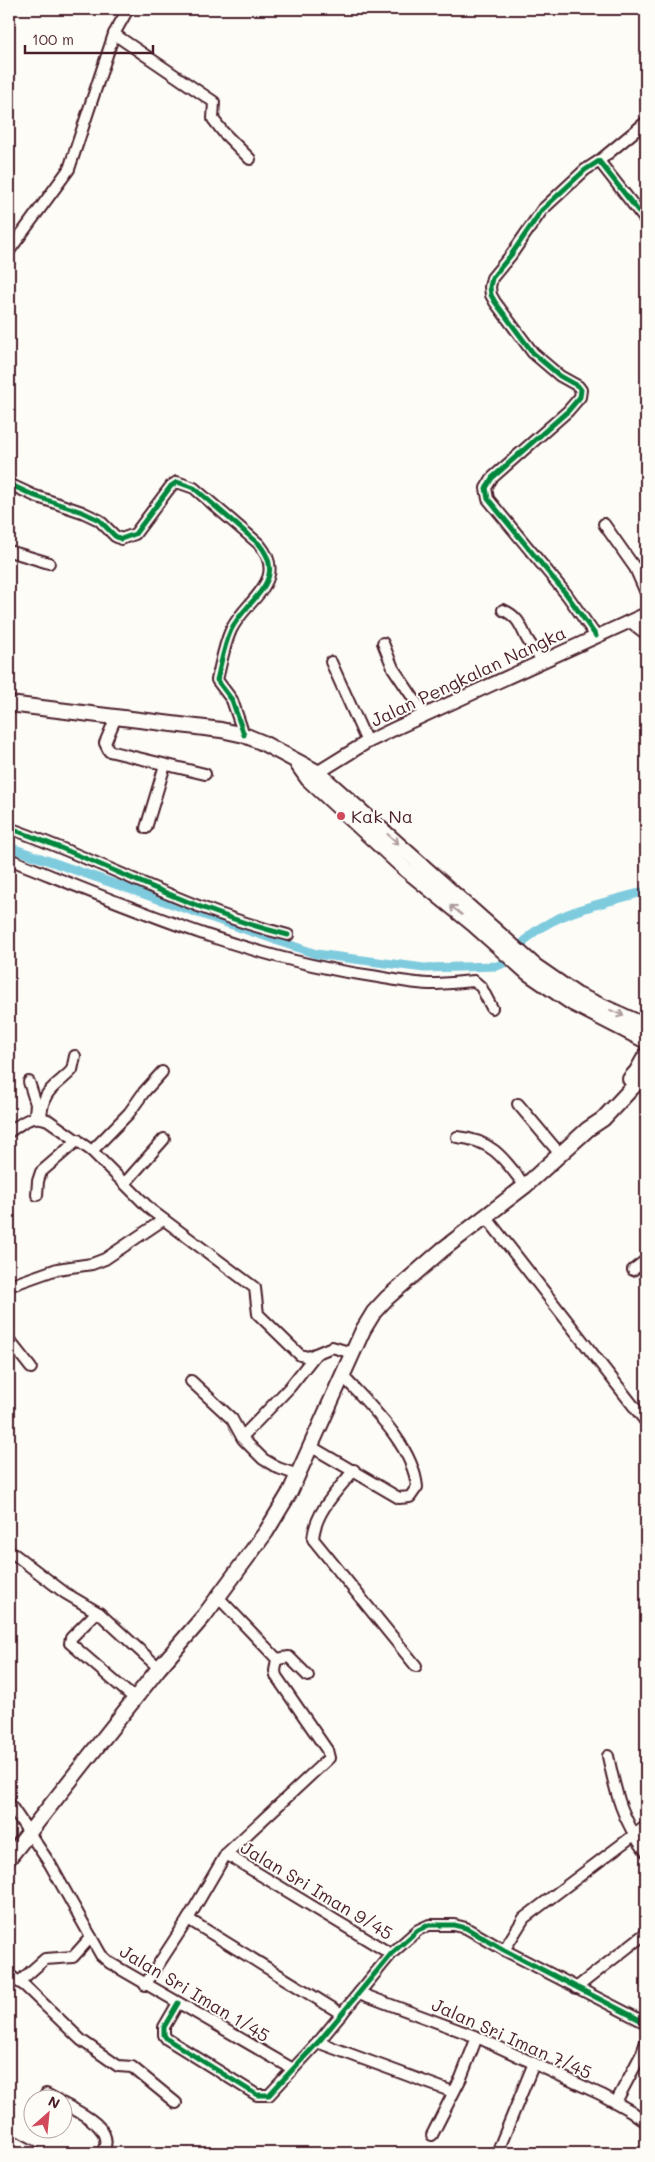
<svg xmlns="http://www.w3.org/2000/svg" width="655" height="2162" font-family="Mali,sans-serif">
  <rect width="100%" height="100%" fill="#fdfcf7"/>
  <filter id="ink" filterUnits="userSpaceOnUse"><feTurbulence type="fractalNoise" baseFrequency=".02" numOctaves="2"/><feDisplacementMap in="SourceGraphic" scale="10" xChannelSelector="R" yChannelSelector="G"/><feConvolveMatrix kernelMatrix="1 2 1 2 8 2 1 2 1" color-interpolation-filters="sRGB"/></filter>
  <g filter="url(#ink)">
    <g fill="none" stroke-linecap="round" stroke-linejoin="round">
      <path stroke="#7fcbde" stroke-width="9" d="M9,847L316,954L424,968L497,966C514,961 520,943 533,933C565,909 609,902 646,891"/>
      <g stroke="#4a1f2b" stroke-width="14">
        <g id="minor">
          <path d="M114,34L214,102L213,119L223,132L250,159"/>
          <path d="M599,161L646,122"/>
          <path d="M9,251L69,169L114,34L128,9"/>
          <path d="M9,484L35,496L82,512L99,520L115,536L121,539L135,534L171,486L177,482L194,488L259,544C290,581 245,600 231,630C224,645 221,664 217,680L232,700L244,735"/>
          <path d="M604,524L635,568L646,593"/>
          <path d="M9,551L49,563"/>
          <path d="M503,610C517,616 520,624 526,637C530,645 537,653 543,661"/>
          <path d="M629,621L646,634"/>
          <path d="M596,636L567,595L488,499L486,488L492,478L568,411L580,397L581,390L578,386L560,376L533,353L495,302L491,295L490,287L492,278L511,255L542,210L585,170L599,161L646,221"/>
          <path d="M383,643L393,668L424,714"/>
          <path d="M331,662L367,742"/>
          <path d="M116,717L105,743L109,751L205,774"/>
          <path d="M9,828C103,861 190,911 288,935"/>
          <path d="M146,828L165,765"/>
          <path d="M9,859C127,906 245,958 372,976C392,979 413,984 432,984C446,984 460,982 474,981L481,987L492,1008"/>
          <path d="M29,1082L36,1104L35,1114"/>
          <path d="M518,1104L560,1154"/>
          <path d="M41,1117C43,1088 54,1089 72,1070L75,1056"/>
          <path d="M9,1132C22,1123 32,1113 48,1120L92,1151L151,1210L255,1288L258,1314L300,1355L308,1357L332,1347L352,1353"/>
          <path d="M457,1137C493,1140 505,1160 525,1186"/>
          <path d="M92,1151L129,1113L144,1092L162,1072"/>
          <path d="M125,1183L164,1139"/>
          <path d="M37,1195L38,1181L41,1172L78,1140"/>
          <path d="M486,1217L646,1422"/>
          <path d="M633,1270L646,1260"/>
          <path d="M9,1286L57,1269L92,1264L105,1259L163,1220"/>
          <path d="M9,1340L31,1368"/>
          <path d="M191,1381L232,1419L243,1439L263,1459L278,1468L298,1475"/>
          <path d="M242,1437L290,1387L316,1354"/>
          <path d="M310,1446L399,1498L410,1497L417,1487C413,1445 369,1405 342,1375"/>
          <path d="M354,1470C337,1491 315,1512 313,1539L416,1666"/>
          <path d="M10,1551L65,1593L99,1613"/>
          <path d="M277,1659L289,1657L308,1676"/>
          <path d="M135,1699L70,1643L71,1638L96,1613H99L159,1668"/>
          <path d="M608,1756C616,1794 622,1820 646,1852"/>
          <path d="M9,1803L50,1864L101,1955L110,1963L293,2069"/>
          <path d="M226,1854L391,1954"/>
          <path d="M188,1919L342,2014"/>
          <path d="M504,1950L524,1918L646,1826"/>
          <path d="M9,1975L25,1986L81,2040L118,2066L132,2067L176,2103"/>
          <path d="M19,1982L45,1959L73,1957L91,1937"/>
          <path d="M145,1985L188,1919L226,1854L329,1758L327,1750L276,1676L275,1671L277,1659L218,1597"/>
          <path d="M576,1988L646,1933"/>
          <path d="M359,1993L477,2037L602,2095L631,2111L646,2122"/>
          <path d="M178,2003L164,2027V2035L167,2039L257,2095H269L321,2039L391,1954L418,1930L429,1925H454L466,1928L504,1950L646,2023"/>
          <path d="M317,2042L453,2092"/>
          <path d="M46,2094L57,2100"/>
          <path d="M616,2102L642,2053L646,2042"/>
          <path d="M62,2103C80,2112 117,2129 102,2153"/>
          <path d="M432,2135L461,2078L477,2037"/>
          <path d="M9,2139L35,2153"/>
          <path d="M497,2153L534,2063"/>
        </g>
      </g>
      <g stroke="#4a1f2b" stroke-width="16">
        <path id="tertiary" d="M309,778L367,742L394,729L646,614"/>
      </g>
      <g stroke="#4a1f2b" stroke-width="18">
        <g id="secondary">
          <path d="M9,704L221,730L244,735L261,742L317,772L535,966L577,995L646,1026"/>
          <path d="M298,765L308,779L404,868L473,924L528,973L572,1003L646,1041"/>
          <path d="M630,1079L637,1071L646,1055"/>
          <path d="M9,1858L159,1668L204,1616L266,1532L290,1492L363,1330L374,1312L387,1298L442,1250L525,1186L588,1129L603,1119L646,1073"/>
        </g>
      </g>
      <use href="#minor" stroke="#fdfcf7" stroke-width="10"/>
      <use href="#tertiary" stroke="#fdfcf7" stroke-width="12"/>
      <use href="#secondary" stroke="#fdfcf7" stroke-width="14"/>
      <g stroke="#fdfcf7" stroke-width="8">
        <g id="cycleway">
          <path d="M9,484L35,496L82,512L99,520L115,536L121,539L135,534L171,486L177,482L194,488L259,544C290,581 245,600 231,630C224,645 221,664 217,680L232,700L244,735"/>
          <path d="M596,636L567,595L488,499L486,488L492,478L568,411L580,397L581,390L578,386L560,376L533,353L495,302L491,295L490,287L492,278L511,255L542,210L585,170L599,161L646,221"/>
          <path d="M9,828C103,861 190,911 288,935"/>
          <path d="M178,2003L164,2027V2035L167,2039L257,2095H269L321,2039L391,1954L418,1930L429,1925H454L466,1928L504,1950L646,2023"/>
        </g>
      </g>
      <use href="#cycleway" stroke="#00873e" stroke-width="5"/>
    </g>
    <defs><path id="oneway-shaft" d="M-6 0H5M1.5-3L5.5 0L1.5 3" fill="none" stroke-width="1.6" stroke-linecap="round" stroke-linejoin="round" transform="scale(1.25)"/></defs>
    <g stroke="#ac999b">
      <use href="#oneway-shaft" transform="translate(393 839) rotate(41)"/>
      <use href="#oneway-shaft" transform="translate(456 910) rotate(-141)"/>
      <use href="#oneway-shaft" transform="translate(617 1013) rotate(24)"/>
    </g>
  </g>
  <circle fill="#d1495b" stroke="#fdfcf7" stroke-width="2" cx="341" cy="816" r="5"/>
  <g text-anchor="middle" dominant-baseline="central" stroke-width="4" stroke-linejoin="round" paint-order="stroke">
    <g font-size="18" fill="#4a1f2b" stroke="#fdfcf7">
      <text transform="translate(468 676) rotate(-25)">Jalan Pengkalan Nangka</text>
      <text transform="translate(317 1890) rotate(31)">Jalan Sri Iman 9/45</text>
      <text transform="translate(195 1993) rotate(31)">Jalan Sri Iman 1/45</text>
      <text transform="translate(512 2038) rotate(24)">Jalan Sri Iman 7/45</text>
    </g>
    <g font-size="18" fill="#4a1f2b" stroke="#fdfcf7" text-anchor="start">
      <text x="351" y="816">Kak Na</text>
    </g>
  </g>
  <rect width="655" height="2162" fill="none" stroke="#fdfcf7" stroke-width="30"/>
  <rect x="15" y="15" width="625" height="2132" fill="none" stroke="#4a1f2b" stroke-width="2" filter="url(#ink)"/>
  <g transform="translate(48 2114) rotate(27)"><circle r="24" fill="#fdfcf7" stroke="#b5a4a5"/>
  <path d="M0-4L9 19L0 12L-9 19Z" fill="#d1495b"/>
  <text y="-8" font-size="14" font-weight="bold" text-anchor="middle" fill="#4a1f2b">N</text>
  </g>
  <path d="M25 45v8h128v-8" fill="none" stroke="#4a1f2b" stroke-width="2.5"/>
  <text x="32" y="45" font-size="15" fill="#4a1f2b" stroke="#fdfcf7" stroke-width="4" paint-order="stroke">100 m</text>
</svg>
